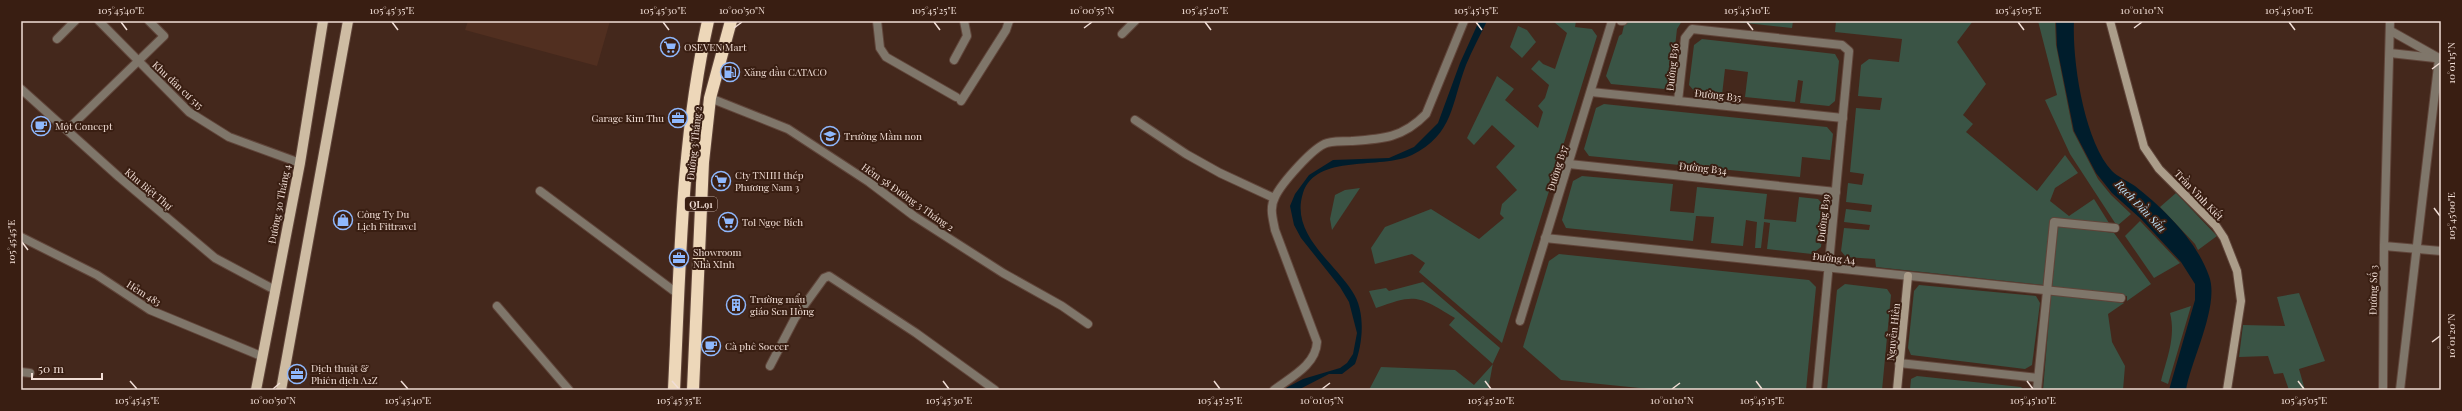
<svg xmlns="http://www.w3.org/2000/svg" width="2462" height="411" font-family="'Playfair Display',serif">
  <rect width="100%" height="100%" fill="#44281c"/>
  <path fill="#512f20" d="M468,21H610L597,66L465,30Z"/>
  <g fill="#3a5445">
    <path d="M1555,21H1576L1575,27L1592,29L1597,36L1502,343L1419,272L1425,263L1412,254L1375,264L1371,248L1385,227L1431,209L1479,239L1504,218L1500,214L1502,204L1517,190L1496,167L1515,146L1492,125L1474,145L1467,138L1497,76L1514,89L1505,100L1538,128L1543,112L1538,106L1545,98L1549,85L1531,69L1539,60L1543,64L1555,69L1567,33L1554,22Z"/>
    <path d="M1625,21H1682L1677,29L1671,82L1664,89L1611,84L1606,76L1619,36L1622,34Z"/>
    <path d="M1727,21H1793L1792,28Z"/>
    <path d="M1836,21H1973L1957,42L1986,84L1963,115L1973,124L1966,132L2037,191L2065,155L2078,173L2055,188L2050,201L2069,216L2094,199L2109,223L2051,218L2043,285L1876,267L1875,259L1846,257L1841,251L1844,228L1869,230L1870,225L1844,222L1846,209L1871,212L1872,205L1846,202L1848,183L1862,185L1864,174L1850,172L1856,108L1880,110L1882,98L1858,96L1861,65L1869,59L1899,62L1902,39L1835,32Z"/>
    <path d="M2038,21H2055L2056,45L2073,131L2098,179L2111,195L2131,214L2117,226L2070,154L2045,100L2057,95Z"/>
    <path d="M1518,26L1527,30L1536,42L1522,58L1510,47Z"/>
    <path d="M1702,39L1835,54L1839,61L1835,101L1829,106L1800,103L1803,81L1798,80L1795,102L1745,97L1748,72L1725,69L1722,95L1695,92L1689,85L1694,45Z"/>
    <path d="M1604,104L1827,127L1833,134L1830,160L1802,157L1800,177L1589,156L1584,149L1596,108Z"/>
    <path d="M1582,176L1673,184L1670,211L1694,213L1697,187L1767,194L1764,219L1796,222L1799,197L1818,199L1825,207L1821,247L1812,254L1767,249L1770,223L1764,222L1761,248H1755L1757,222L1746,220L1743,246L1711,243L1714,217L1696,216L1693,241L1566,228L1562,220L1573,181Z"/>
    <path d="M1360,188L1332,230L1330,219L1335,195L1345,190Z"/>
    <path d="M2176,193L2217,236L2198,250L2195,244L2160,207Z"/>
    <path d="M2140,221L2180,263L2154,278L2125,236Z"/>
    <path d="M2058,226L2114,233L2151,284L2127,301V296L2052,287Z"/>
    <path d="M1559,254L1809,280L1816,287L1806,390H1659L1561,380L1523,347L1549,261Z"/>
    <path d="M1423,282L1500,348L1493,363L1488,390H1369L1381,367L1455,370L1474,385L1493,364L1449,325L1455,318C1418,296 1417,293 1376,308L1369,291L1386,288L1389,291Z"/>
    <path d="M1845,284L1887,289L1891,295L1882,390H1827L1837,290Z"/>
    <path d="M1919,285L2036,296L2040,303L2032,365L2025,369L1911,355L1908,348L1914,291Z"/>
    <path d="M2299,293L2325,361L2299,369L2305,390H2289L2283,373L2274,374L2268,356L2239,357L2243,325L2285,326L2277,297Z"/>
    <path d="M2051,295L2124,303L2108,314L2112,342L2125,366L2123,390H2043Z"/>
    <path d="M2191,306L2168,384L2161,381C2167,358 2176,337 2170,313Z"/>
    <path d="M1917,376L2021,387L2024,390H1910L1911,379Z"/>
  </g>
  <g fill="#001d2c">
    <path d="M1479,21H1487C1480,36 1472,50 1466,65C1451,104 1454,134 1412,155C1381,170 1316,153 1303,193C1290,234 1333,261 1352,291C1366,311 1363,343 1355,364L1342,374H1329L1298,390H1282L1303,379L1340,368L1347,363L1353,354L1357,333L1349,302L1340,287L1301,238L1294,225L1290,206L1295,194L1309,175L1333,160L1389,158L1414,147L1438,123L1460,63Z"/>
    <path d="M2056,21H2074C2072,60 2084,141 2112,171C2118,177 2128,181 2135,186C2163,208 2197,241 2209,276C2220,305 2191,360 2186,390H2169L2195,300V284L2181,262L2141,219L2112,193L2096,173L2074,131L2057,47Z"/>
  </g>
  <g fill="none" stroke-linecap="round" stroke-linejoin="round">
    <g stroke="#60453a" stroke-width="10">
      <g id="street">
        <path d="M99,21L189,112L229,137L300,163"/>
        <path d="M877,21L880,48L886,57L956,97"/>
        <path d="M1621,21H1623"/>
        <path d="M2391,31L2439,58"/>
        <path d="M1122,34L1135,21"/>
        <path d="M57,39L75,21"/>
        <path d="M2390,53L2435,58"/>
        <path d="M954,60L967,36L964,21"/>
        <path d="M21,89L119,177L215,258L275,290"/>
        <path d="M1591,92L1843,118"/>
        <path d="M710,98L788,129L869,182L914,216L1003,273L1062,306L1088,324"/>
        <path d="M961,101L1006,30L1009,21"/>
        <path d="M1678,101L1685,38L1692,29L1842,45L1849,51L1817,390"/>
        <path d="M1135,120L1186,154L1220,173L1274,198"/>
        <path d="M67,130L164,36L149,21"/>
        <path d="M1569,164L1836,192"/>
        <path d="M540,191L678,294"/>
        <path d="M21,237L97,275L150,310L261,356"/>
        <path d="M1545,238L2121,298"/>
        <path d="M2384,246L2390,21"/>
        <path d="M497,306L569,390"/>
        <path d="M1520,321L1612,21"/>
        <path d="M1899,363L2038,378"/>
        <path d="M770,366L795,318L824,278L829,276L916,333L995,390"/>
        <path d="M21,372L30,373"/>
        <path d="M1274,390C1291,377 1316,365 1317,342L1275,230C1273,219 1269,208 1275,197C1281,184 1313,147 1327,143C1334,141 1343,141 1351,141C1382,139 1403,138 1426,114L1464,21"/>
        <path d="M2037,390L2054,222L2115,228"/>
        <path d="M2383,390L2384,246L2441,251"/>
        <path d="M2400,390L2439,58H2441"/>
      </g>
    </g>
    <g stroke="#60453a" stroke-width="10">
      <g id="secondary">
        <path d="M2110,21L2144,147L2159,169L2216,226L2224,238L2237,271L2241,301L2227,390"/>
        <path d="M1897,390L1908,276"/>
      </g>
    </g>
    <g stroke="#60453a" stroke-width="12">
      <g id="primary">
        <path d="M256,390L300,163L323,21"/>
        <path d="M281,390L348,21"/>
      </g>
    </g>
    <g stroke="#60453a" stroke-width="14">
      <g id="highway">
        <path d="M674,390C680,267 681,142 708,21"/>
        <path d="M693,390L703,162L710,98L731,21"/>
      </g>
    </g>
    <use href="#street" stroke="#7f766a" stroke-width="8"/>
    <use href="#secondary" stroke="#ab9d8a" stroke-width="8"/>
    <use href="#primary" stroke="#cebca3" stroke-width="10"/>
    <use href="#highway" stroke="#edd7b9" stroke-width="12"/>
  </g>
  <path fill="none" stroke="#f1ded6" stroke-width="1.5" d="M121,22L127,30M392,22L398,30M663,22L669,30M934,22L940,30M1205,22L1211,30M1476,22L1482,30M1747,22L1753,30M2018,22L2024,30M2289,22L2295,30M734,28L742,22M1084,28L1092,22M2134,28L2142,22M2432,69L2440,63M2434,208L2440,216M22,242L28,250M2432,342L2440,336M130,381L137,389M401,381L408,389M672,381L679,389M943,381L949,389M1214,381L1220,389M1485,381L1491,389M1756,381L1762,389M2027,381L2033,389M2298,381L2304,389M273,389L280,383M1322,389L1330,383M1672,389L1680,383"/>
  <defs>
    <g id="supermarket-ring" transform="scale(1)"><circle r="9.5" fill="#391e12" stroke="#8fb8fd" stroke-width="1.5"/><path d="M-6-5.5h2.5l.6 2H6L4.5 2H-2.5L-4.4-4H-6ZM-1.5 3.2a1.3 1.3 0 1 0 .1 0ZM3 3.2a1.3 1.3 0 1 0 .1 0Z" fill="#8fb8fd"/></g>
    <g id="fuel-ring" transform="scale(1)"><circle r="9.5" fill="#391e12" stroke="#8fb8fd" stroke-width="1.5"/><path d="M-5.5-6h7V0h2V4h1.3V-2.5L3-4.5l.8-.8L6-3V5H2.5V1h-1V6h-7ZM-4.2-4.7v3.2H.2V-4.7Z" fill="#8fb8fd"/></g>
    <g id="office-ring" transform="scale(1)"><circle r="9.5" fill="#391e12" stroke="#8fb8fd" stroke-width="1.5"/><path d="M-6-3h4V-5.5h4V-3h4V5H-6ZM-1-4.5V-3h2v-1.5ZM-6 0V1H6V0Z" fill="#8fb8fd"/></g>
    <g id="cafe-ring" transform="scale(1)"><circle r="9.5" fill="#391e12" stroke="#8fb8fd" stroke-width="1.5"/><path d="M-5.5-4.5H6V0H3Q3 3.5 0 3.5H-2.5Q-5.5 3.5-5.5 0ZM3-3.2v2h1.7v-2ZM-6 4.5H4V6H-6Z" fill="#8fb8fd"/></g>
    <g id="school-ring" transform="scale(1)"><circle r="9.5" fill="#391e12" stroke="#8fb8fd" stroke-width="1.5"/><path d="M0-5L7-2L0 1L-7-2ZM-4 1L0 2.5L4 1V4Q0 6-4 4Z" fill="#8fb8fd"/></g>
    <g id="shop-ring" transform="scale(1)"><circle r="9.5" fill="#391e12" stroke="#8fb8fd" stroke-width="1.5"/><path d="M-5-2.5h2.3a2.7 3.5 0 0 1 5.4 0H5L5.5 6h-11ZM-1.5-2.5h3a1.5 2.3 0 0 0-3 0Z" fill="#8fb8fd"/></g>
    <g id="building-ring" transform="scale(1)"><circle r="9.5" fill="#391e12" stroke="#8fb8fd" stroke-width="1.5"/><path d="M-4-6H4V6H1V3H-1V6H-4ZM-2.5-4.3h1.7v1.8h-1.7ZM.8-4.3h1.7v1.8H.8ZM-2.5-1h1.7V.8h-1.7ZM.8-1h1.7V.8H.8Z" fill="#8fb8fd"/></g>
  </defs>
  <g fill-rule="evenodd">
    <use href="#supermarket-ring" x="670" y="47"/>
    <use href="#fuel-ring" x="730" y="72"/>
    <use href="#office-ring" x="678" y="118"/>
    <use href="#cafe-ring" x="41" y="126"/>
    <use href="#school-ring" x="830" y="136"/>
    <use href="#supermarket-ring" x="721" y="181"/>
    <use href="#shop-ring" x="343" y="220"/>
    <use href="#supermarket-ring" x="728" y="222"/>
    <use href="#office-ring" x="679" y="258"/>
    <use href="#building-ring" x="736" y="305"/>
    <use href="#cafe-ring" x="711" y="346"/>
    <use href="#office-ring" x="297" y="374"/>
  </g>
  <g text-anchor="middle" dominant-baseline="central" stroke-width="4" stroke-linejoin="round" paint-order="stroke">
    <rect fill="#391e12" stroke="#baa49b" stroke-width="1" x="685" y="197" width="32" height="14" rx="3"/>
    <g font-size="9" font-weight="bold" fill="#f1ded6">
      <text x="701" y="204">QL.91</text>
    </g>
    <g font-size="10" fill="#f1ded6" stroke="#391e12" text-anchor="start">
      <text x="684" y="47">OSEVEN Mart</text>
      <text x="744" y="72">Xăng dầu CATACO</text>
      <text x="664" y="118" text-anchor="end">Garage Kim Thu</text>
      <text x="55" y="126">Một Concept</text>
      <text x="844" y="136">Trường Mầm non</text>
      <text x="735" y="175">Cty TNHH thép<tspan x="735" dy="12">Phương Nam 3</tspan></text>
      <text x="357" y="214">Công Ty Du<tspan x="357" dy="12">Lịch Fittravel</tspan></text>
      <text x="742" y="222">Tol Ngọc Bích</text>
      <text x="693" y="252">Showroom<tspan x="693" dy="12">Nhà XInh</tspan></text>
      <text x="750" y="299">Trường mẩu<tspan x="750" dy="12">giáo Sen Hồng</tspan></text>
      <text x="725" y="346">Cà phê Soccer</text>
      <text x="311" y="368">Dịch thuật &amp;<tspan x="311" dy="12">Phiên dịch A2Z</tspan></text>
    </g>
    <g font-size="10" fill="#f1ded6" stroke="#391e12">
      <text transform="translate(1672 67) rotate(-84)">Đường B36</text>
      <text transform="translate(178 85) rotate(43)">Khu dân cư 515</text>
      <text transform="translate(1718 95) rotate(6)">Đường B35</text>
      <text transform="translate(694 143) rotate(-84)">Đường 3 Tháng 2</text>
      <text transform="translate(1557 168) rotate(-73)">Đường B37</text>
      <text transform="translate(1703 168) rotate(6)">Đường B34</text>
      <text transform="translate(149 189) rotate(40)">Khu Biệt Thự</text>
      <text transform="translate(2199 195) rotate(46)">Trần Vĩnh Kiết</text>
      <text transform="translate(908 197) rotate(35)">Hẻm 58 Đường 3 Tháng 2</text>
      <text transform="translate(279 204) rotate(-79)">Đường 30 Tháng 4</text>
      <text transform="translate(1823 218) rotate(-84)">Đường B39</text>
      <text transform="translate(1834 258) rotate(6)">Đường A4</text>
      <text transform="translate(2373 290) rotate(-89)">Đường Số 3</text>
      <text transform="translate(144 293) rotate(32)">Hẻm 483</text>
      <text transform="translate(1893 332) rotate(-84)">Nguyễn Hiền</text>
    </g>
    <g font-size="11" font-style="italic" fill="#bce3fa" stroke="#391e12">
      <text transform="translate(2141 206) rotate(46)">Rạch Đầu Sấu</text>
    </g>
  </g>
  <rect width="2462" height="411" fill="none" stroke="#391e12" stroke-width="44"/>
  <path d="M32 373v6h70v-6" fill="none" stroke="#f1ded6" stroke-width="2"/>
  <text x="38" y="373" font-size="12" fill="#f1ded6" stroke="#391e12" stroke-width="3" paint-order="stroke">50 m</text>
  <rect x="22" y="22" width="2418" height="367" fill="none" stroke="#f1ded6" stroke-width="1.5"/>
  <g font-size="10" text-anchor="middle" fill="#f1ded6">
    <text x="121" y="14">105°45'40"E</text>
    <text x="392" y="14">105°45'35"E</text>
    <text x="663" y="14">105°45'30"E</text>
    <text x="742" y="14">10°00'50"N</text>
    <text x="934" y="14">105°45'25"E</text>
    <text x="1092" y="14">10°00'55"N</text>
    <text x="1205" y="14">105°45'20"E</text>
    <text x="1476" y="14">105°45'15"E</text>
    <text x="1747" y="14">105°45'10"E</text>
    <text x="2018" y="14">105°45'05"E</text>
    <text x="2142" y="14">10°01'10"N</text>
    <text x="2289" y="14">105°45'00"E</text>
    <text transform="translate(2451 63) rotate(-90)" y="4">10°01'15"N</text>
    <text transform="translate(2451 216) rotate(-90)" y="4">105°45'00"E</text>
    <text transform="translate(11 242) rotate(-90)" y="4">105°45'45"E</text>
    <text transform="translate(2451 336) rotate(-90)" y="4">10°01'20"N</text>
    <text x="137" y="404">105°45'45"E</text>
    <text x="273" y="404">10°00'50"N</text>
    <text x="408" y="404">105°45'40"E</text>
    <text x="679" y="404">105°45'35"E</text>
    <text x="949" y="404">105°45'30"E</text>
    <text x="1220" y="404">105°45'25"E</text>
    <text x="1322" y="404">10°01'05"N</text>
    <text x="1491" y="404">105°45'20"E</text>
    <text x="1672" y="404">10°01'10"N</text>
    <text x="1762" y="404">105°45'15"E</text>
    <text x="2033" y="404">105°45'10"E</text>
    <text x="2304" y="404">105°45'05"E</text>
  </g>
</svg>
